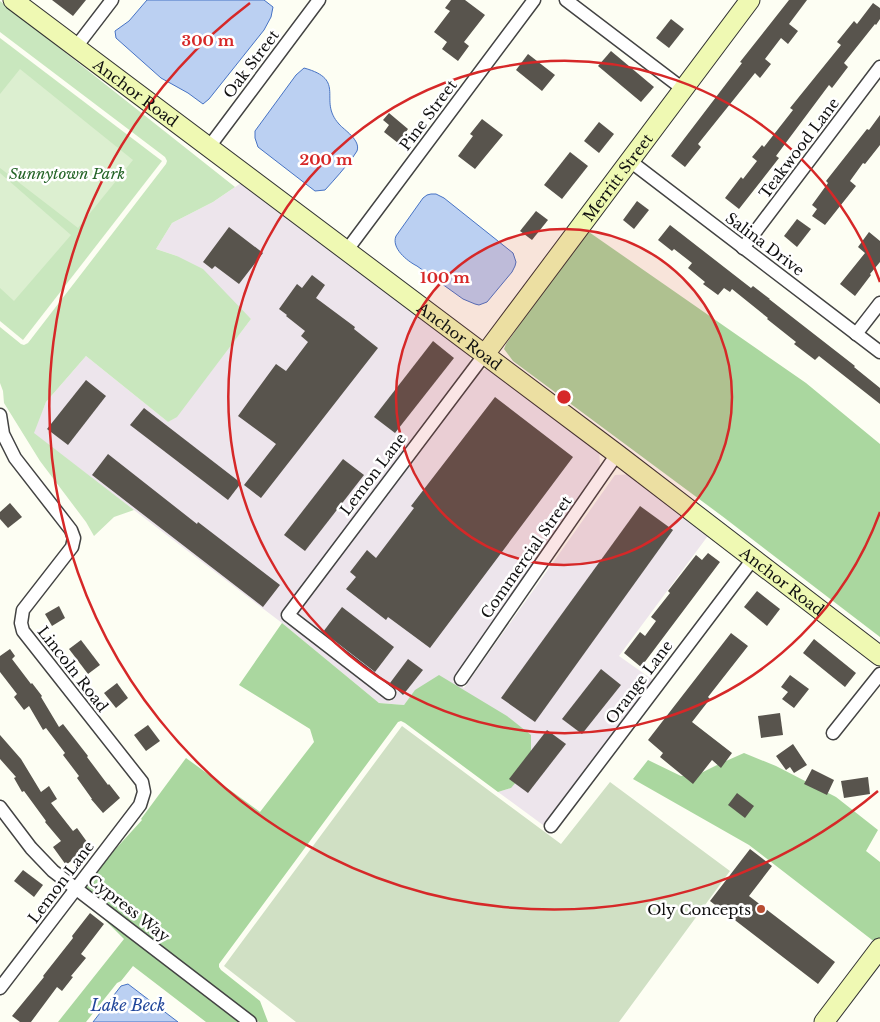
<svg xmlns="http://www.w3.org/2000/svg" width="880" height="1022" font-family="'Libre Baskerville',serif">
  <rect width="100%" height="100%" fill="#fdfef3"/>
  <path fill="#ede5ec" d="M244,181L470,354V362L280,615L390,702L397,693L297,614L481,371L486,369H497L599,448L600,466L453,681L464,688L615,475L636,474L710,533L619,656L653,680L543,825L498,792L511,788L416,690L404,705L379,703L282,623L33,433L46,402L86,356L168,422L177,416L251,319L177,256L156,249L172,223L213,202Z"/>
  <g fill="#c9e7be">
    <path d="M0,1L235,187L213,202L172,223L156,249L177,256L203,269L251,319L177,417L168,422L86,356L46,402L34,433L134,510L114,517L94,536L86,522L40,461L4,403L3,391L0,383V327L21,344L24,345L28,343L166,164L167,161L165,157L0,32Z"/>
    <path d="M0,38L162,161L23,340L0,321Z"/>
  </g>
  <g fill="#aad79f">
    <path d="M586,230L806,383L880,444V637L722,516L513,361L504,349L506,344Z"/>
    <path d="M282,623L379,703L404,705L415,690L439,675L507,716L531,735V765L511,788L498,792L405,723L401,721L398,722L219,964V967L221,970L260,1001L268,1022H259L85,888L111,854L142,820L141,819L186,758L260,812L314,742L310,729L239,685Z"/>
    <path d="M744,753L776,766L836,797L878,830L866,851L880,862V938L876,943L749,845L633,779L648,760L681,776L701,773L717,765Z"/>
    <path d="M92,907L241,1022H206L133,966L121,981L117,983L86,1022H58L124,939Z"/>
  </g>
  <path fill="#d0e0c4" d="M402,726L561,844L610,782L730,871L619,1022H296L224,966Z"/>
  <g fill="#dcefd0">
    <path d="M20,69L133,160L78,228L0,168V94Z"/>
    <path d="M0,173L71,235L14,301L0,288Z"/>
  </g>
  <g fill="#bbd0f2" stroke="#4773c4">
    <path d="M147,0H264L273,7L271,17L264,30L209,99L203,104L188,93L161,78L116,38L115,31L129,21Z"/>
    <path d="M304,68C348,80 317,100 339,124C344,130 361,140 357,151C356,153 354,155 353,157C344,169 335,179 325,190L315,191L258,147L255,138V131L296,75Z"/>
    <path d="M431,194H436L444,198L513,253L516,262L515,266L512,272L487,302L479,305L475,304L463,299L417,266C407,261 391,248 396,236L423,198L427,195Z"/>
    <path d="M128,984L178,1022H93L121,986Z"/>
  </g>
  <g fill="#58544d">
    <path d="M52,0H86L73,16Z"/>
    <path d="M451,0H465L485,15L464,42L469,46L458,61L442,49L447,42L434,32L450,11L445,8Z"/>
    <path d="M789,0H807L789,24L798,31L788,44L781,38L765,59L771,64L760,78L755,73L698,144L701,147L685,167L671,156L742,63L740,62Z"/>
    <path d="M873,3L880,8V19L876,25L875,24L844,63L848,67L832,88L829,85L776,156L779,158L739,209L725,198L741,177L743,179L757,161L752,157L762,145L764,147L793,110L790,108L841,45L837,42L854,21L857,24Z"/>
    <path d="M671,19L684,29L669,48L656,38Z"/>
    <path d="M611,51L654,87L641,102L598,66Z"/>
    <path d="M528,54L555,75L542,91L516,70Z"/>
    <path d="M389,113L408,129L398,143L384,132L389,125L383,120Z"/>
    <path d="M880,115V145L865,164L863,163L850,181L856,186L825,225L812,216L817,209L812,205L828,183L826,181L867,129L869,130Z"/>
    <path d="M482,119L503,135L475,169L458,156L473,136L470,134Z"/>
    <path d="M599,122L614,134L599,153L584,141Z"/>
    <path d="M570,152L588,166L562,199L544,185Z"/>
    <path d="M637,201L649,210L634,229L623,220Z"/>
    <path d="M536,211L548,220L532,240L520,231Z"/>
    <path d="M797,219L811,229L797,247L784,236Z"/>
    <path d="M670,225L751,288L753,286L770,299H769L855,366L854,367L880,388V404L819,356L815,360L794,344L796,342L767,319L768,318L732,289L730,292L724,288L718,295L703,284L705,282L688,268L692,263L674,249L672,251L658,240Z"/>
    <path d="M229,227L263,253L239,284L215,266L212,269L203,262Z"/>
    <path d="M869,232L880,241V262L870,274L871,275L855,296L840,284L865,253L858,247Z"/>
    <path d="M312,275L325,285L316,298L355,327L354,329L378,348L261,498L244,485L276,444L238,416L276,364L286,371L308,342L301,336L305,331L286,316L287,315L279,309L297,284L302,288Z"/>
    <path d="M433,341L454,358L395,433L374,417Z"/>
    <path d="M86,380L106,396L68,445L47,429Z"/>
    <path d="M495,397L573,457L430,648L388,617L386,620L346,589L356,577L350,572L367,550L376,558L414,508L411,506Z"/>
    <path d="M144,408L241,483L228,500L130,425Z"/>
    <path d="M108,454L197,524L198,522L280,585L263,607L92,475Z"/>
    <path d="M343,459L364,475L305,551L284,535Z"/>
    <path d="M10,503L22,517L8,528L0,519V512Z"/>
    <path d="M640,506L673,530L535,722L501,698Z"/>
    <path d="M708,553L720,562L641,667L624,653L640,632L645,636L656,621L651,617L670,593L668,591L696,555L702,560Z"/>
    <path d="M757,591L780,609L767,626L744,607Z"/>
    <path d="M59,606L65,618L52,626L45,614Z"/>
    <path d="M342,607L394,647L375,672L323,632Z"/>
    <path d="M731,633L748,646L708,697L710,699L692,722L732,753L721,768L712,760L693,784L660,757L663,753L648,740Z"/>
    <path d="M814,639L856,673L845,687L803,653Z"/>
    <path d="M81,640L100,665L88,674L69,649Z"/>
    <path d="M10,649L15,656L12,659L31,684L32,683L42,696L41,697L59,727L63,724L88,756L87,757L108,785L109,784L120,798L103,813L91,799H92L77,778L79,776L63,755L65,753L46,728L43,730L29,706L24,710L14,697L17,694L0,672V656Z"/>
    <path d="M408,659L423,670L403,695L390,683Z"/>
    <path d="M601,669L621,685L582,734L562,719Z"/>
    <path d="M790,675L809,689L794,708L782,699L788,692L781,687Z"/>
    <path d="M117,683L128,698L116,708L104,693Z"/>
    <path d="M780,713L783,735L761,738L758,716Z"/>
    <path d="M148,725L160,741L146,751L134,735Z"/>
    <path d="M547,730L566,744L528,793L509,779Z"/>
    <path d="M0,735L21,759L41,792L49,786L57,799L51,803L73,831L77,828L90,846L66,865L53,847L61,841L45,822L46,821L24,791L22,792L14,778L16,777L0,759Z"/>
    <path d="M793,744L807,765L794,773L790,767L786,770L776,756Z"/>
    <path d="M812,769L834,780L827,795L804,784Z"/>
    <path d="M868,777L870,794L844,798L841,781Z"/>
    <path d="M737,793L754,806L745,818L728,805Z"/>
    <path d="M750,849L772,866L749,896L835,962L818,984L710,901Z"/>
    <path d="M23,870L43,885L34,897L14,881Z"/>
    <path d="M90,913L104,924L81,954L86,958L71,976L73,977L62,991L57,987L31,1022H20L12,1016L44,977L43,976L73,938L72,936Z"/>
  </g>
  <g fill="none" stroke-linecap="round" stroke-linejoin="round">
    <g stroke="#434343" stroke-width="15">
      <g id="street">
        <path d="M566,0L683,89"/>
        <path d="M76,47L112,0"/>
        <path d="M209,147L319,0"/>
        <path d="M630,161L880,352"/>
        <path d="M743,248L880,67"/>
        <path d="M347,250L534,0"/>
        <path d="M856,334L880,303"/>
        <path d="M0,415L3,434L15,458L71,530L74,538L72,547L23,610L21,623L23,631L142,782L144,792L140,805L0,988"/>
        <path d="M461,679L617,454"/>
        <path d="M389,693L288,615L485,354"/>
        <path d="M833,733L880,674"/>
        <path d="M0,807L31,848L53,871L250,1022"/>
        <path d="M551,826L753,559"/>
      </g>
    </g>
    <g stroke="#323232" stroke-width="21">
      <g id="secondary">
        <path id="s1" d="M13,0L617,454L880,656"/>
        <path id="s2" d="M485,354L750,0"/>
        <path d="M824,1022L880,948"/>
      </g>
    </g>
    <use href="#street" stroke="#fff" stroke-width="12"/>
    <use href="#secondary" stroke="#eff9b3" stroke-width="19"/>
  </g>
  <circle cx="564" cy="397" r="168" fill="#d62828" fill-opacity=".12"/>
  <g fill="none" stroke="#d62828" stroke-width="2.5">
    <circle cx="564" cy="397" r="168"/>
    <path d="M880 512A336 336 0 1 1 880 282"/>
    <path d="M878 791A504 504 0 1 1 250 3"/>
  </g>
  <circle fill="#b74c31" stroke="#fff" stroke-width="2" cx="761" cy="909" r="5"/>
  <g text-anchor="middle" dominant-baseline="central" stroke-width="5" stroke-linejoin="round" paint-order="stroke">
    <g font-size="15" fill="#101010" stroke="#fff">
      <text transform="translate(251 64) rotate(-53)">Oak Street</text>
      <text stroke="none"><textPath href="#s1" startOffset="154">Anchor Road</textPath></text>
      <text transform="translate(428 115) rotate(-53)">Pine Street</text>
      <text transform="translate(799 148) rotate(-53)">Teakwood Lane</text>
      <text stroke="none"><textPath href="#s2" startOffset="221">Merritt Street</textPath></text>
      <text transform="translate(765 244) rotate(37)">Salina Drive</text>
      <text stroke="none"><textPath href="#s1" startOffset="559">Anchor Road</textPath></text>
      <text transform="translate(373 474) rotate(-53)">Lemon Lane</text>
      <text transform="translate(526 557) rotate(-55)">Commercial Street</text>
      <text stroke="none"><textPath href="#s1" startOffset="964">Anchor Road</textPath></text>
      <text transform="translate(73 669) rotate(52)">Lincoln Road</text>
      <text transform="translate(639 682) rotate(-53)">Orange Lane</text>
      <text transform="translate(61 882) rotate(-53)">Lemon Lane</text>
      <text transform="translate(129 908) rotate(38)">Cypress Way</text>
    </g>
    <g font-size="15" font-style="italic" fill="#246427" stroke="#fff">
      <text x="67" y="173">Sunnytown Park</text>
    </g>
    <g font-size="15" fill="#101010" stroke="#fff" text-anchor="end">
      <text x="751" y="909">Oly Concepts</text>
    </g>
    <g font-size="16" font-style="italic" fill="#21469a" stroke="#fff">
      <text x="128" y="1005">Lake Beck</text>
    </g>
  </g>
  <circle cx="564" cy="397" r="8" fill="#d62828" stroke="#fff" stroke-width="2.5"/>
  <g font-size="15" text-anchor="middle" font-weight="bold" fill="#d62828" stroke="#fff" stroke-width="5" stroke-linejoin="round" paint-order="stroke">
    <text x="208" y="46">300 m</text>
    <text x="326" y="165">200 m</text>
    <text x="445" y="283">100 m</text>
  </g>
</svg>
